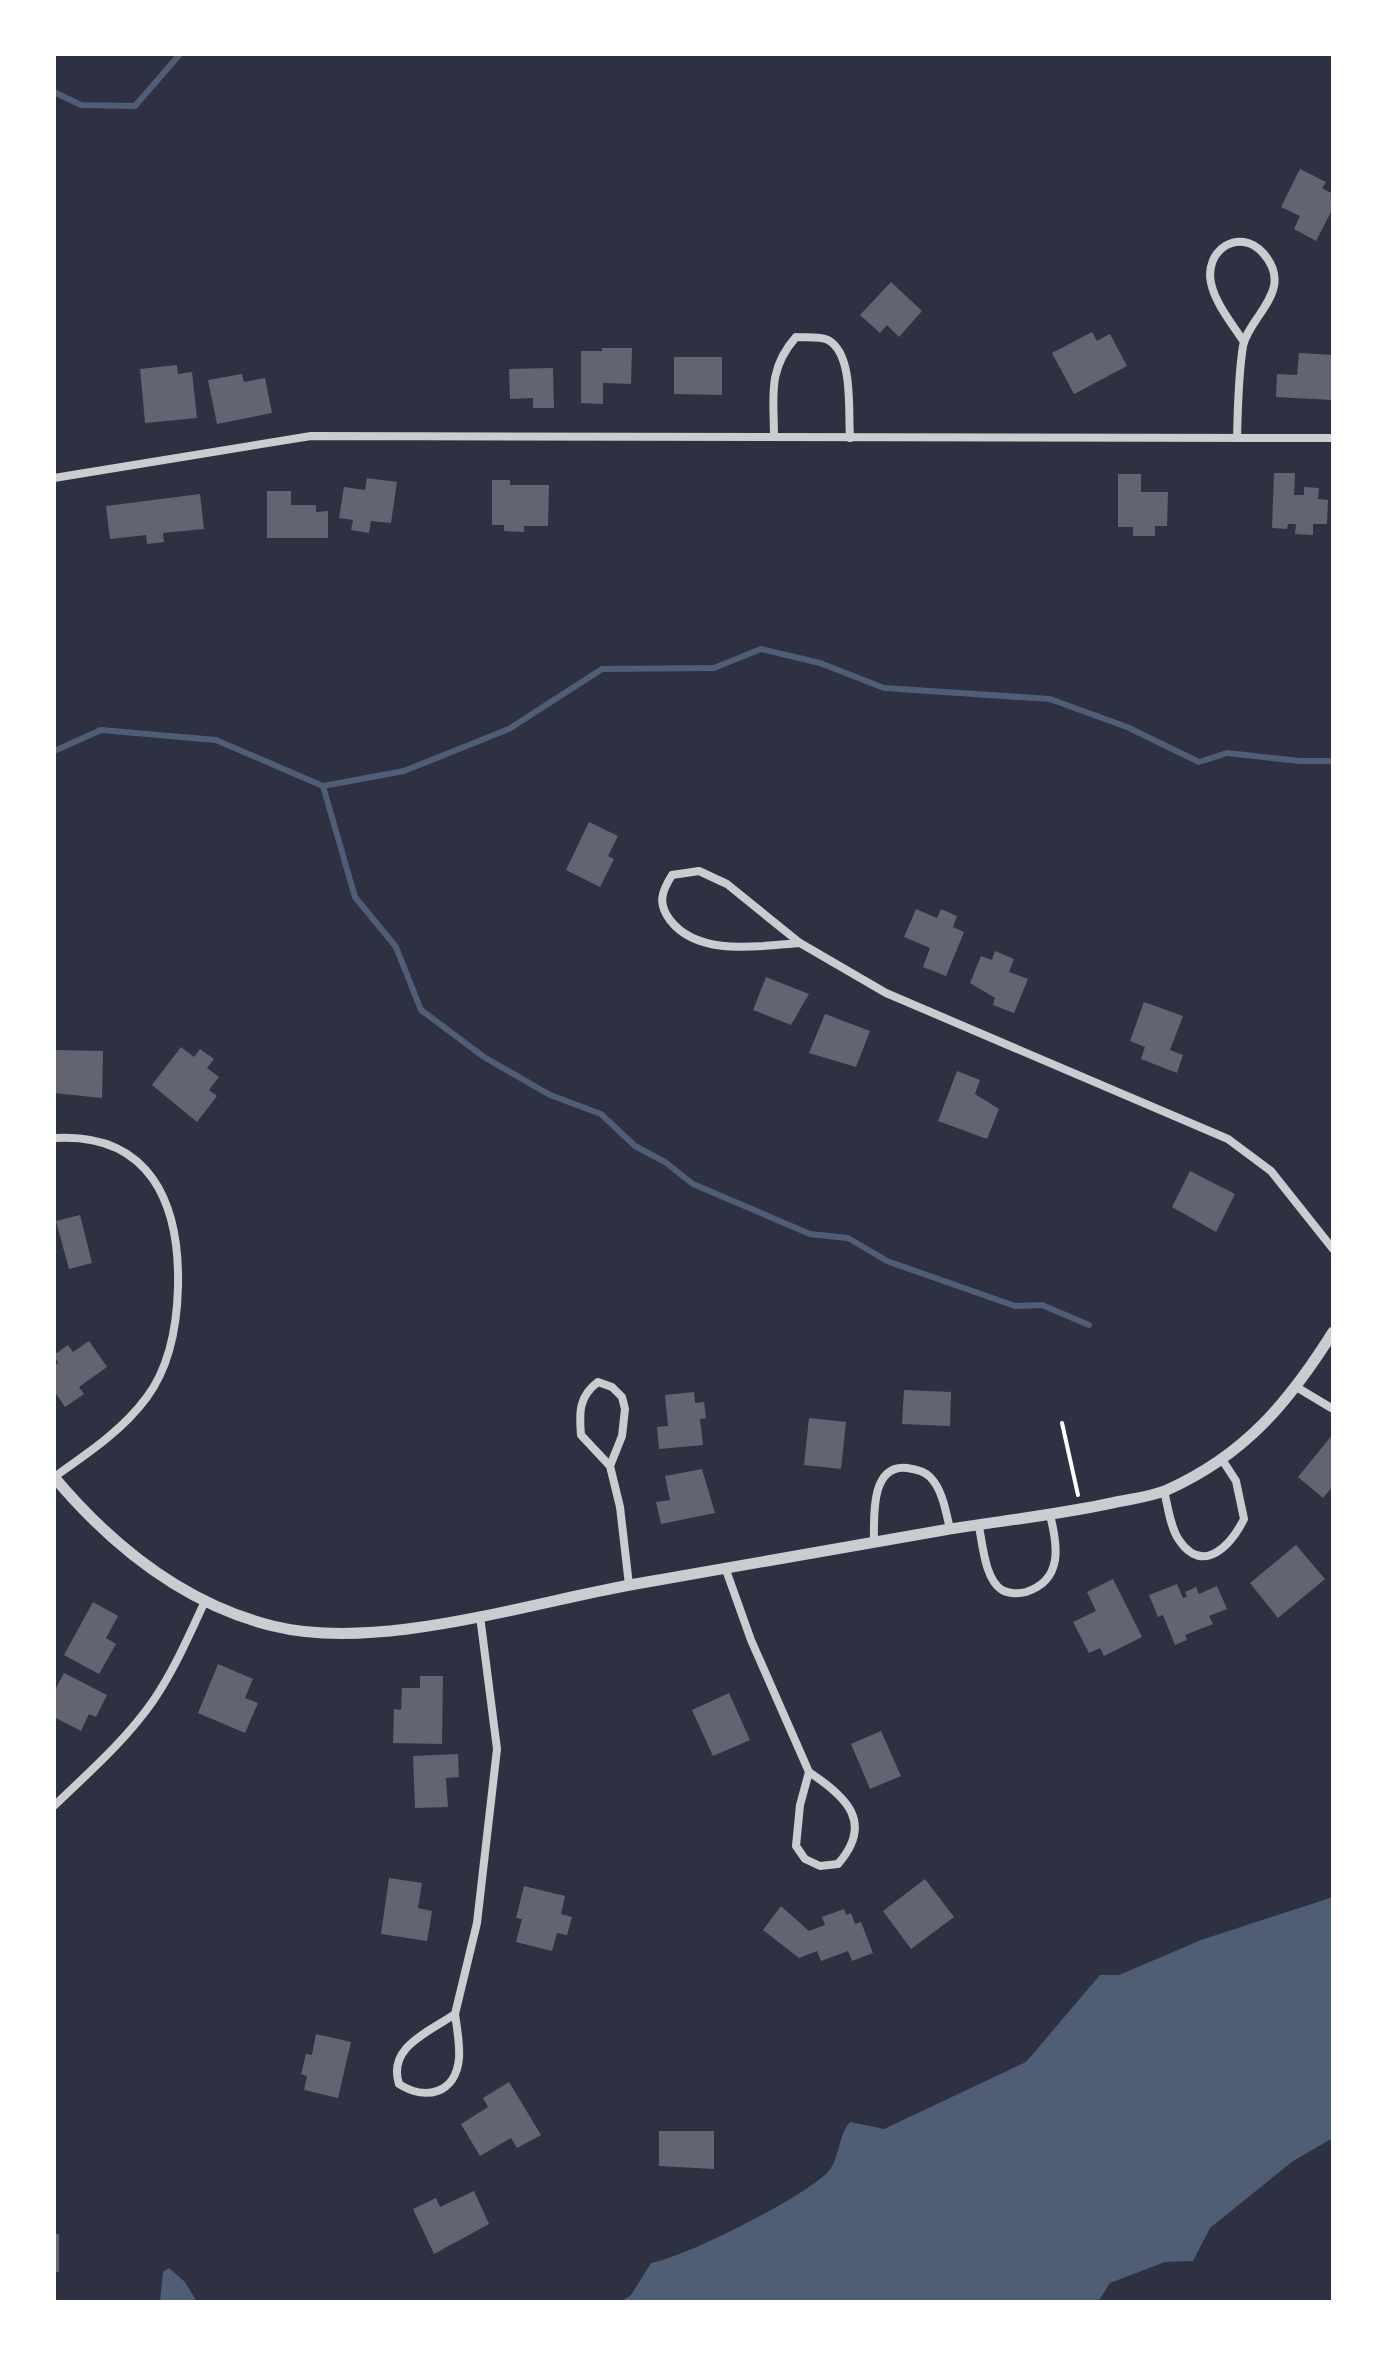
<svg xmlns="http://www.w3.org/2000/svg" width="1387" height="2356" font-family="Cabin,sans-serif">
  <rect width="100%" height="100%" fill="#2d3142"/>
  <g fill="#4f5d75">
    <path d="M1333,1897V2138L1293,2161L1210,2228L1193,2261L1165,2262L1110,2283L1098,2302H620L631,2295L651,2263C681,2259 816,2192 831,2168C840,2154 839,2134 850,2122L884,2129L1026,2062L1100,1975H1119L1201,1940Z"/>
    <path d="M169,2268L185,2282L197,2302H160L163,2272Z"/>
  </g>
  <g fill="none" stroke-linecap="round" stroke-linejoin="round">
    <g stroke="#4f5d75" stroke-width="6">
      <path d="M54,92L81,105L135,106L180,54"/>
      <path d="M54,751L101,730L216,740L323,786L404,771L509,729L602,669L714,668L761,649L820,663L884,688L1050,699L1127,727L1199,762L1227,753L1300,761H1333"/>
      <path d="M323,786L355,897L396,947L421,1010L484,1057L550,1095L601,1114L635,1146L665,1162L693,1184L810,1234L848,1238L887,1261L1015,1306L1042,1305L1089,1325"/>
    </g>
  </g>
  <g fill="#626471">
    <path d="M1300,169L1326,182L1322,188L1333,194V208L1316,241L1294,229L1300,216L1281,207Z"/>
    <path d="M891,282L922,311L899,337L887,325L880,333L860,315Z"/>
    <path d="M1092,332L1097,341L1110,334L1127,366L1074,394L1052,353Z"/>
    <path d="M602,348H632L631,384L603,383V404L581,403V351H602Z"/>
    <path d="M1299,353L1333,355V400L1276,397L1277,374L1297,375Z"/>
    <path d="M674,357H722V395L674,394Z"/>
    <path d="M177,365L178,374L192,372L197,418L145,423L140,369Z"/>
    <path d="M553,368L554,408H533V398L510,399L509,369Z"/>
    <path d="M242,374L244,382L265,378L272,413L217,424L208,380Z"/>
    <path d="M1274,473H1295L1294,495H1304V487L1319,488L1318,499L1328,500L1327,524H1313V535L1295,534L1296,524H1288L1287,529L1272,528Z"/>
    <path d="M1118,474H1141V492H1168L1167,526H1155V536H1133V527H1118Z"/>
    <path d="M367,478L397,482L391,523L371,521L369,533L351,530L353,520L339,518L344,487L365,490Z"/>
    <path d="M492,480H510V485H549L548,526H524V532L504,531V525H492Z"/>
    <path d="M267,491H291V505H316V512L328,511V538H267Z"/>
    <path d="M200,494L204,529L163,533L164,542L147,544L146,535L110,539L106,506Z"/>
    <path d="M589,822L618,836L608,856L614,859L600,887L566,870Z"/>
    <path d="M916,909L937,918L941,909L957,916L953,927L964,932L946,976L923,967L930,948L904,937Z"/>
    <path d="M995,951L1014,959L1009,972L1028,979L1014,1013L993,1005L995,998L970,983L981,956L992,960Z"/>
    <path d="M766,977L809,994L791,1025L753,1010Z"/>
    <path d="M1144,1002L1183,1016L1170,1050L1183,1055L1177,1073L1141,1059L1145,1047L1130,1041Z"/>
    <path d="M825,1014L870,1031L856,1067L809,1053Z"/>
    <path d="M181,1047L194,1057L200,1049L214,1059L207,1068L219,1077L209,1090L217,1096L197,1122L152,1085Z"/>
    <path d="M54,1050L103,1051L102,1098L54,1093Z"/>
    <path d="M957,1071L980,1080L975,1094L999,1109L987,1139L938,1121Z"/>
    <path d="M1190,1171L1235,1194L1216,1232L1172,1207Z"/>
    <path d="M80,1215L92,1263L69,1269L56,1221Z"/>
    <path d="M89,1341L107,1367L79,1387L84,1394L65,1407L54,1391V1366L58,1363L54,1355L68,1345L73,1352Z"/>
    <path d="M904,1390L951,1392L950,1426L902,1424Z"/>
    <path d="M694,1392L695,1403L704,1402L706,1418L700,1419L703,1445L659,1449L657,1427L668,1426L665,1395Z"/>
    <path d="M809,1418L846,1422L841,1469L804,1465Z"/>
    <path d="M1333,1434V1486L1323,1498L1298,1477Z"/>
    <path d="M702,1469L715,1513L661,1524L656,1502L670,1500L665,1476Z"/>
    <path d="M1296,1545L1325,1579L1278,1618L1250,1583Z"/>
    <path d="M1113,1579L1142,1637L1104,1656L1100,1648L1089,1653L1073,1622L1096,1611L1087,1592Z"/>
    <path d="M1177,1584L1183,1598L1187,1597L1185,1592L1196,1587L1199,1594L1217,1586L1227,1609L1209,1616L1213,1624L1185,1635L1187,1640L1175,1645L1163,1615L1158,1617L1149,1595Z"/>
    <path d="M93,1602L118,1616L106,1638L116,1644L99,1674L64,1655Z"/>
    <path d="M218,1664L253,1679L245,1698L258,1703L245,1733L198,1713Z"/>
    <path d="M64,1673L107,1695L96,1717L89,1714L81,1731L54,1717V1692Z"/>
    <path d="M420,1676H443L442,1744L393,1743L394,1709L401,1710L402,1688H420Z"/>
    <path d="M729,1693L750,1740L713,1756L692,1710Z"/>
    <path d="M881,1731L901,1776L870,1789L851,1744Z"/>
    <path d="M458,1754L459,1777L446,1778L448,1807L415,1808L413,1756Z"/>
    <path d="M389,1878L422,1883L418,1908L432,1911L427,1941L381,1934Z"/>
    <path d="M925,1879L954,1917L911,1949L883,1911Z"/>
    <path d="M524,1886L565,1896L561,1914L572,1917L567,1935L557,1933L552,1951L516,1942L522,1919L516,1918Z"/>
    <path d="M781,1906L809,1931L825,1925L822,1917L844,1909L846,1915L851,1913L855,1924L861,1922L873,1953L852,1961L848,1951L821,1961L817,1951L799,1958L763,1930Z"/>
    <path d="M316,2034L351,2042L338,2098L304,2090L307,2076L301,2074L306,2054L312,2055Z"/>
    <path d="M509,2082L541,2135L517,2148L511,2138L480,2156L461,2124L488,2107L483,2098Z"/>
    <path d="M659,2131H714V2169L659,2166Z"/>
    <path d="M474,2191L489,2224L434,2254L413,2209L436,2198L440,2207Z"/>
    <rect x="54" y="2234" width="5" height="38"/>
  </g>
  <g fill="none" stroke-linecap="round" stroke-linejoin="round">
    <path stroke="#fff" stroke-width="4" d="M1062,1423L1078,1495"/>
    <g stroke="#caccd0" stroke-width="8">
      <path d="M774,437C774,396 767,370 796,337C806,338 820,336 828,340C854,354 848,412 850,438"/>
      <path d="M1237,438C1238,408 1238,377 1243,346C1249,316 1296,290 1263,253C1239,227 1204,250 1211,283C1215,303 1233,325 1244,342"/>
      <path d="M54,478L311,436L1333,438"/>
      <path d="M800,943C759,946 698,957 670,920C657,903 662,891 672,875L699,871L727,884L800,943L886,993L1228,1139L1271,1171L1333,1249"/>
      <path d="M54,1138C150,1132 180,1203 178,1287C177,1325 170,1366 147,1397C123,1430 87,1454 54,1477"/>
      <path d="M1298,1388L1333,1409"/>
      <path d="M610,1466L581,1435C579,1412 579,1396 598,1382L612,1387L622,1397L625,1409L622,1436L610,1466L620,1507L629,1585"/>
      <path d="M1164,1491C1168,1506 1170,1527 1179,1540C1203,1576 1231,1545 1244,1519L1236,1481L1223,1461"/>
      <path d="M979,1527C983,1546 985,1579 1002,1590C1009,1594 1019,1594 1026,1592C1063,1580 1058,1546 1050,1515"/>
      <path d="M874,1543C874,1518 870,1464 907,1468C915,1469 924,1471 930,1477C943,1490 946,1513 950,1529"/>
      <path d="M726,1570L751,1640L809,1772L800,1805L796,1846L805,1859L820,1866L838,1864C874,1823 847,1797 809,1772"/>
      <path d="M54,1806C88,1773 126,1740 153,1701C174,1670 189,1636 205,1601"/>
      <path d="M455,2014C457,2028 460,2044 459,2058C456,2094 425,2101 399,2084C387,2047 429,2032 455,2014L477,1923L497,1749L480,1616"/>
    </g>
    <path stroke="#caccd0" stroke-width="11" d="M54,1477C112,1546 184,1604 273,1626C377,1652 525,1604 630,1585C734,1566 839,1549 944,1530C1000,1521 1056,1515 1112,1503C1130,1499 1150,1497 1167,1490C1245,1455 1289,1402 1333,1332"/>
  </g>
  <rect width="1387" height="2356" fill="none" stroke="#ffffff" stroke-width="112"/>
</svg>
